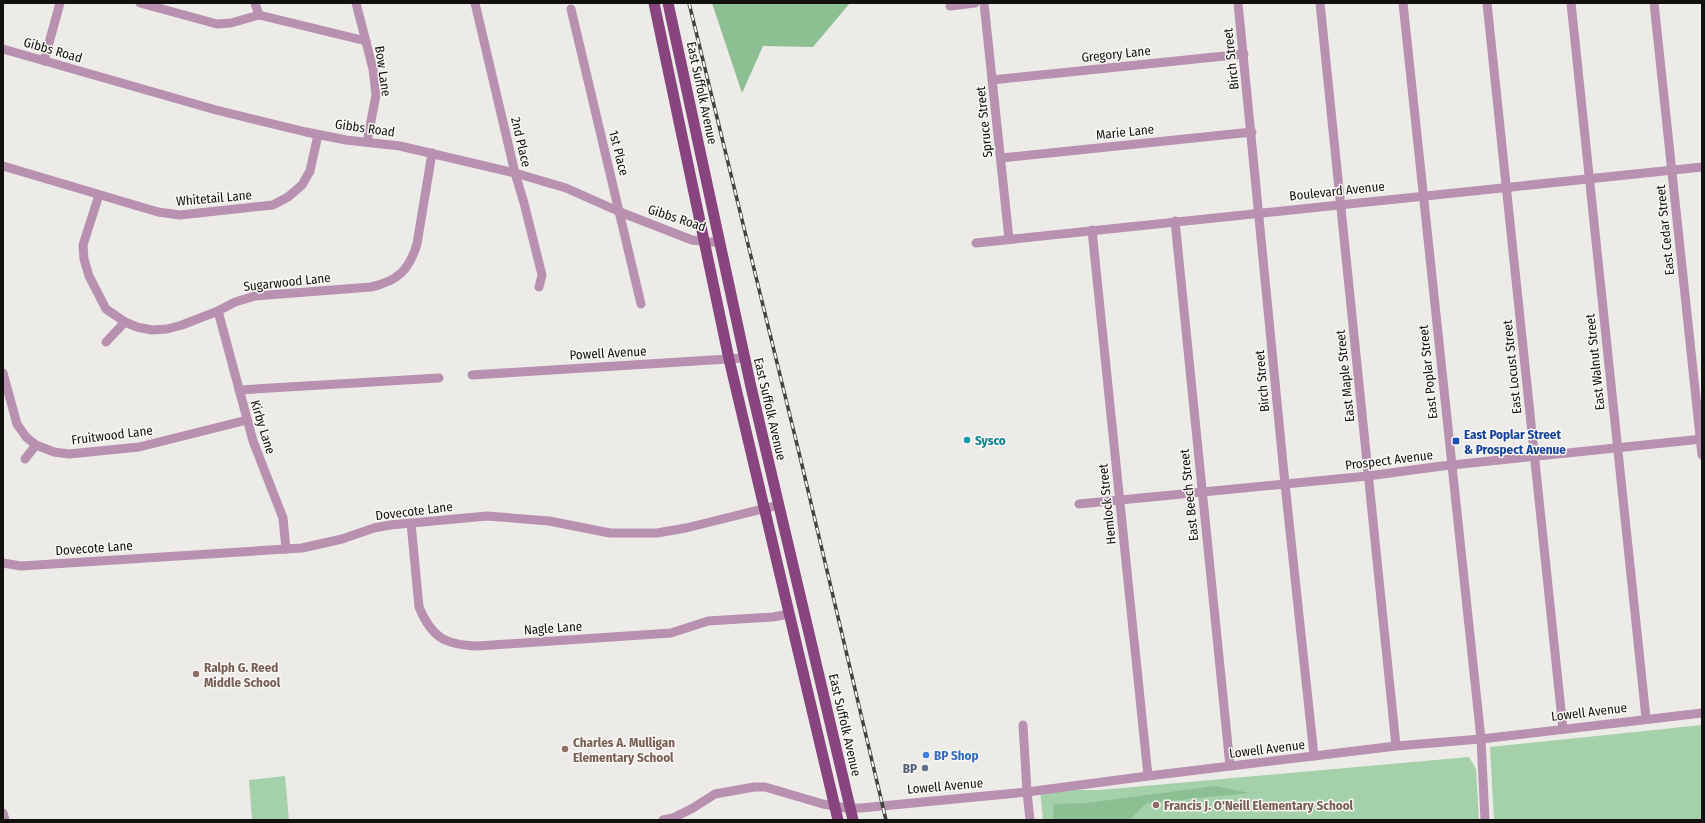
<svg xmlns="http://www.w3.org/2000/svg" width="1705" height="823" font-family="'Fira Sans Condensed',sans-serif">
  <rect width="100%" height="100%" fill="#edebe8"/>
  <g fill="#a5d1aa">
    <path d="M1702,725V820H1494L1490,747Z"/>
    <path d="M1469,757L1476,769L1479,820H1043L1040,790H1100Z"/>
    <path d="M285,776L289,820H252L249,780Z"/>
  </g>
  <g fill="#8cbf92">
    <path d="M712,3H850L813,47L763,46L742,93Z"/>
    <path d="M1215,786L1250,793L1147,803L1129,820H1053L1054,804L1087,803Z"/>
  </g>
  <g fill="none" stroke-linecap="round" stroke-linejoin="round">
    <g stroke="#b891b1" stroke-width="9">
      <path d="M140,3L217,24L231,23L259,15L366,41"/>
      <path d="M255,3L259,15"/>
      <path d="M356,3L373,69L376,95L367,142"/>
      <path d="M475,3L515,173L524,203L542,275L539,287"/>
      <path d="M984,3L1009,239"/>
      <path d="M1238,3L1285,484L1314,756"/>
      <path d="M1320,3L1396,746"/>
      <path d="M1403,3L1481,739L1485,820"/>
      <path d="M1487,3L1563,729"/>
      <path d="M1571,3L1646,718"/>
      <path d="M1654,3L1702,455"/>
      <path d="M950,6L975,3"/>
      <path d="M571,9L641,304"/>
      <path d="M3,49L216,110L306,132L346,140L400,146L515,173L566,188L620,212L692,240L708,242H719"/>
      <path d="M44,61L60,3"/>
      <path d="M992,80L1244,54"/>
      <path d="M1001,158L1252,132"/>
      <path d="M3,166L158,212L180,215L273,205L288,197L302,185L310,171L318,135"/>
      <path d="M99,195L83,245L84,259L89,276L106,309L125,322L137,327L152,330L167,329L182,325L218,311L235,302L255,296L371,287C398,281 409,270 417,244L432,153"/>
      <path d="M1175,221L1230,766"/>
      <path d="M1092,230L1148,776"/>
      <path d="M976,243L1702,167"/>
      <path d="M218,311L253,441L283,518L286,549"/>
      <path d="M106,342L125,322"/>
      <path d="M3,373L17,424L26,437L36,445L54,452L69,454L139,447L247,420"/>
      <path d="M472,375L744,358"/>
      <path d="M239,390L439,378"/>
      <path d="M25,459L36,445"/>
      <path d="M1079,504L1368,476L1442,466L1702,439"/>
      <path d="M411,523L419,607C432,638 445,645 478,646L671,633L708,621L773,617L789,614"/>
      <path d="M3,563L21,566L302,548L342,539L374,528L390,525L487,516L549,521L610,533H657L686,528L779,505"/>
      <path d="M1023,725L1027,792L1030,820"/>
      <path d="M3,813L5,820"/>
      <path d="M663,820L673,818L693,808L715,794L754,787H765L823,804L846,808H861L1027,792L1148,776L1396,746L1481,739L1702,713"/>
    </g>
    <g stroke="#88447f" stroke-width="11">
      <path d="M654,3L729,359L838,820"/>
      <path d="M668,3L751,387L853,820"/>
    </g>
    <g stroke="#444241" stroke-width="3.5">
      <path id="rail" d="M689,3L802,465L886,820"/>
    </g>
    <use href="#rail" stroke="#faf8f5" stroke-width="2" stroke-dasharray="6" stroke-linecap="butt"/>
  </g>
  <circle fill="#0f9aa8" stroke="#faf8f5" stroke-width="1.5" cx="967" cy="440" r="4"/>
  <rect fill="#1a4fb4" stroke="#faf8f5" stroke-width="1.5" x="1452" y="437" width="8" height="8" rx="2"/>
  <g fill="#8d6e63" stroke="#faf8f5" stroke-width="1.5">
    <circle cx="196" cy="674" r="4"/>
    <circle cx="565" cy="749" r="4"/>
    <circle cx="1156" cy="805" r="4"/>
  </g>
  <circle fill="#3f7fe0" stroke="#faf8f5" stroke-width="1.5" cx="926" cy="755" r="4"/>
  <circle fill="#5c6f8a" stroke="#faf8f5" stroke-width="1.5" cx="925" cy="768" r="4"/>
  <g text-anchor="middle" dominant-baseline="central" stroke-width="3" stroke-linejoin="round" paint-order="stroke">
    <g font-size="13" fill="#121110" stroke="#faf8f5">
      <text transform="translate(53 50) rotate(16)">Gibbs Road</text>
      <text transform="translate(1116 54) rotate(-6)">Gregory Lane</text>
      <text transform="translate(1231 59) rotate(-96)">Birch Street</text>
      <text transform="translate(383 71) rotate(82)">Bow Lane</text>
      <text transform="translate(702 93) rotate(78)">East Suffolk Avenue</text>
      <text transform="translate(984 122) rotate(-96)">Spruce Street</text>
      <text transform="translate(365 128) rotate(8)">Gibbs Road</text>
      <text transform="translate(1125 132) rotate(-6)">Marie Lane</text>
      <text transform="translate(521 142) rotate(77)">2nd Place</text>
      <text transform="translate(619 153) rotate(76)">1st Place</text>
      <text transform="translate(1337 191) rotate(-6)">Boulevard Avenue</text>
      <text transform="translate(214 198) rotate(-5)">Whitetail Lane</text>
      <text transform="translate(677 218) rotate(18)">Gibbs Road</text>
      <text transform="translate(1665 230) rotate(-96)">East Cedar Street</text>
      <text transform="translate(287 282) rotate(-6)">Sugarwood Lane</text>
      <text transform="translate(608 353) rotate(-3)">Powell Avenue</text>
      <text transform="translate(1595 362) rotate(-96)">East Walnut Street</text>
      <text transform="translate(1512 367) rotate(-96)">East Locust Street</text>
      <text transform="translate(1428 372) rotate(-96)">East Poplar Street</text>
      <text transform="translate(1345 376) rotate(-96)">East Maple Street</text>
      <text transform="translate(1262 381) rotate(-95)">Birch Street</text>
      <text transform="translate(770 409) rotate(77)">East Suffolk Avenue</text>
      <text transform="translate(263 427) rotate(73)">Kirby Lane</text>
      <text transform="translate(112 435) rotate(-7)">Fruitwood Lane</text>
      <text transform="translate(1389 460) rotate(-7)">Prospect Avenue</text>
      <text transform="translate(1189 495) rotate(-96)">East Beech Street</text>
      <text transform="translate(1107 504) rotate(-96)">Hemlock Street</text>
      <text transform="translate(414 511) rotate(-7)">Dovecote Lane</text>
      <text transform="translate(94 548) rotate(-4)">Dovecote Lane</text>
      <text transform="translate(553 628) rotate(-4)">Nagle Lane</text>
      <text transform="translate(1589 712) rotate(-7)">Lowell Avenue</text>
      <text transform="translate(845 725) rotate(77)">East Suffolk Avenue</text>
      <text transform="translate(1267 749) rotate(-7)">Lowell Avenue</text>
      <text transform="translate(945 786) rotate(-5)">Lowell Avenue</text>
    </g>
    <g font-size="13" font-weight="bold" fill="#164399" stroke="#faf8f5" text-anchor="start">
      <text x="1464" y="434">East Poplar Street<tspan x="1464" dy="15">&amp; Prospect Avenue</tspan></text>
    </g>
    <g font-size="13" font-weight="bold" fill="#0d838f" stroke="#faf8f5" text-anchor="start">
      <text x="975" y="440">Sysco</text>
    </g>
    <g font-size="13" font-weight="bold" fill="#785e54" stroke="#faf8f5" text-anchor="start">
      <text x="204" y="667">Ralph G. Reed<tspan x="204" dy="15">Middle School</tspan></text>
      <text x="573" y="742">Charles A. Mulligan<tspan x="573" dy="15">Elementary School</tspan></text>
      <text x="1164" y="805">Francis J. O'Neill Elementary School</text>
    </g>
    <g font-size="13" font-weight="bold" fill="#366cbe" stroke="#faf8f5" text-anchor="start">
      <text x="934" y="755">BP Shop</text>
    </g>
    <g font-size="13" font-weight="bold" fill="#4e5e75" stroke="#faf8f5" text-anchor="end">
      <text x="917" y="768">BP</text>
    </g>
  </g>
  <rect width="1705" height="823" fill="none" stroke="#121110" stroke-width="8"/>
</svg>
